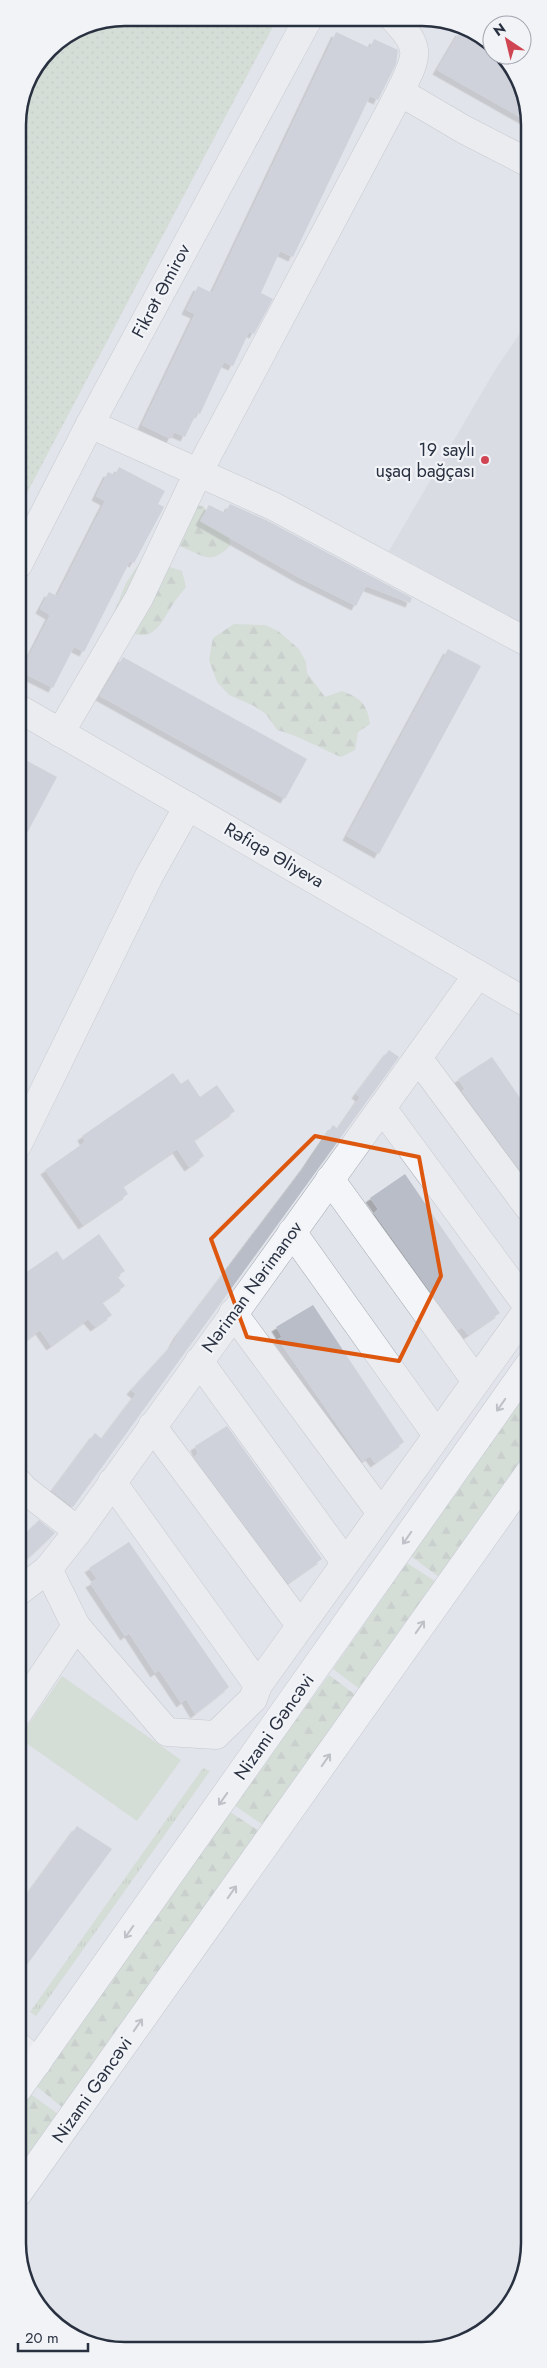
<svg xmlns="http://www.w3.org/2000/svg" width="547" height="2368" font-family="Jost,sans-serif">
  <defs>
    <pattern id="grass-tufts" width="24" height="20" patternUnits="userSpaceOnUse" patternTransform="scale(1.25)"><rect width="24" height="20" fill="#c5d4c2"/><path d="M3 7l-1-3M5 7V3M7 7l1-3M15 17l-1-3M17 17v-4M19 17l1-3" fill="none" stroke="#a9b6a8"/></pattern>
    <pattern id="forest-firs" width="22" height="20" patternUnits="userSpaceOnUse" patternTransform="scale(1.25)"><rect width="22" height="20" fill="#c5d4c2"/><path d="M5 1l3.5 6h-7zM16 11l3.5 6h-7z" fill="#a9b6a8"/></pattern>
    <pattern id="park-dots" width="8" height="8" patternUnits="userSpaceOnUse" patternTransform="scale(1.25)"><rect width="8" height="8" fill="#c5d4c2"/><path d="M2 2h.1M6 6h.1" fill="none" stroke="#a9b6a8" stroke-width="1.8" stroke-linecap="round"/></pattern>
    <filter id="shadow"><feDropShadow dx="-4.5" dy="4.5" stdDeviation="0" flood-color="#0004"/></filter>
  </defs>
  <rect width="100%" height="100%" fill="#e1e4ea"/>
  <path fill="#cfd3dc" d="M529,320V628L389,551L495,370Z"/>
  <path fill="url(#grass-tufts)" d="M203,1768L210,1771L36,2016L30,2012Z"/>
  <g fill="url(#forest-firs)">
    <path d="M189,505L203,506L210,516L229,532L230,546C209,567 202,554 179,546Z"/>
    <path d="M144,556L158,566L170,567L182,571L186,587C181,594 175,600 171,607C156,633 150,643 119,628L113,615L126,583Z"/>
    <path d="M234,624L265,625L278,631L299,649L306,662L307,673L325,697L342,691C360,698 367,703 370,724L358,732L355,750L341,757C319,748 300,736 277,730L266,714L254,706L229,695L217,682L209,660L213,638Z"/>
    <path d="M529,1389V1458L443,1580L411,1556Z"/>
    <path d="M407,1563L438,1583L361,1690L333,1669Z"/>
    <path d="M329,1675L357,1696L266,1827L234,1805Z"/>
    <path d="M230,1812L262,1833L63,2108L35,2085Z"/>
    <path d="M29,2093L58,2114L18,2169V2108Z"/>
  </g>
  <path fill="url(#park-dots)" d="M125,18L277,19L18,510V118L28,78L49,49L84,26Z"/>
  <path fill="#c5d4c2" d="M62,1676L181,1760L137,1821L19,1738Z"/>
  <g fill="#b8bdc7" filter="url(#shadow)">
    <path d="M460,31L492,50V55L504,56L529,111V122L437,70Z"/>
    <path d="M336,32L370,48L374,39L398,50L396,64L378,100L370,96L293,257L280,251L261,293L273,299L254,334L249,332L233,366L224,362L200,414L197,412L185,437L174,432L171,439L142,425L195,314L186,310L198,286L212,293Z"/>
    <path d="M119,467L165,491L158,504L164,507L134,563L130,561L84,652L74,647L53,688L21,672L50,615L40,609L49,592L57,596L105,501L96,496L108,472L115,475Z"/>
    <path d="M230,504L266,520L412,598L410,603L366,586L356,606L300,578L200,521L209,505L225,513Z"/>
    <path d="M448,649L481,666L379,854L347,836Z"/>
    <path d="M123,657L307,759L285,799L100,696Z"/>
    <path d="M18,756L57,777L18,850Z"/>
    <path d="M389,1050L399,1057L73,1507L52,1491L95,1433L102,1439L136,1394L131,1390L172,1345L178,1334L306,1165L333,1125L338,1129L360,1097L356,1094Z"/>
    <path d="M492,1057L529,1111V1182L462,1091L465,1089L458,1079Z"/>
    <path d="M173,1073L181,1084L188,1079L200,1097L217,1085L235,1111L194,1140L204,1156L189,1167L177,1149L123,1186L128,1194L83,1225L45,1170L85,1142L82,1136Z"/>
    <path d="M405,1174L500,1313L468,1335L462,1327L458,1330L374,1213L378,1209L370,1198Z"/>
    <path d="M99,1234L125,1271L117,1276L125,1286L102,1302L112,1315L95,1327L88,1319L51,1346L40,1330L18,1346V1278L57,1251L63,1260Z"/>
    <path d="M313,1305L404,1442L375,1463L370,1456L362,1461L278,1339L282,1337L276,1327Z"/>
    <path d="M227,1426L322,1559L288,1583L194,1457L198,1454L195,1446Z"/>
    <path d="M39,1520L55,1533L18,1568V1541Z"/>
    <path d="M129,1542L229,1687L195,1714L186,1699L181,1703L159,1670L155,1673L129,1633L125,1636L90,1583L97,1579L89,1568Z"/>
    <path d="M77,1826L112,1849L18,1977V1907Z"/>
  </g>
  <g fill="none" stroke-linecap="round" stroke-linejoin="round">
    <g stroke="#a6abb4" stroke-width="29">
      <g id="minor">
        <path d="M394,19C424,50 416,57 400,92"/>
        <path d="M90,424L273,506L529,643"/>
        <path d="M18,565L90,424L308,19"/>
        <path d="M18,708L529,1004"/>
        <path d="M60,733L139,598L198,473L400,92L463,129L529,163"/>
        <path d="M418,1058L529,1208"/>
        <path d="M382,1108L529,1308"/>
        <path d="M18,1144L149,876L188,806"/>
        <path d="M330,1179L476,1381"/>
        <path d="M292,1232L437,1435"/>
        <path d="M233,1313L381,1513"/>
        <path d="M199,1361L345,1562"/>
        <path d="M152,1426L300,1625"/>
        <path d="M18,1482L24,1489L78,1531"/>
        <path d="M48,1569L76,1626L167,1732L216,1735L253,1699L258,1685L112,1482"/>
        <path d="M18,1592L48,1569L78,1531L478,974"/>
        <path d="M258,1685L529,1308"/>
        <path d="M18,1713L76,1626"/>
        <path d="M18,2046L37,2063"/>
      </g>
    </g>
    <g stroke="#a0a7b5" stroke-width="29">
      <g id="major">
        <path d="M18,2089L529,1365"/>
        <path d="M18,2193L529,1473"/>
      </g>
    </g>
    <use href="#minor" stroke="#f4f5f8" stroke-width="28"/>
    <use href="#major" stroke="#fff" stroke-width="28"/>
  </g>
  <defs><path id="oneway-shaft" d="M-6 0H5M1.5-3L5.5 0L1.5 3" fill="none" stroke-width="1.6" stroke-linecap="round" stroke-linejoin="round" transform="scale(1.25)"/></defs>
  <g stroke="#9498a0">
    <use href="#oneway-shaft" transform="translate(501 1405) rotate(125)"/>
    <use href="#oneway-shaft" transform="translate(407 1538) rotate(125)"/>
    <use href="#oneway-shaft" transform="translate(420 1627) rotate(-55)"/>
    <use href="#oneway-shaft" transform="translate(326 1760) rotate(-55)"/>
    <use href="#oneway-shaft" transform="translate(223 1799) rotate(125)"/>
    <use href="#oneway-shaft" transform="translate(232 1892) rotate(-55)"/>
    <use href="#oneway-shaft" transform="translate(129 1932) rotate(125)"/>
    <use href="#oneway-shaft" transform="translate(138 2025) rotate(-55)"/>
  </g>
  <path d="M0 0H547V2368H0ZM315,1136L419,1157L441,1276L399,1361L247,1337L211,1239Z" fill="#e1e4ea" fill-opacity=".55" fill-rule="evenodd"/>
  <path fill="none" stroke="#de570f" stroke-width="4" stroke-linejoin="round" d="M315,1136L419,1157L441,1276L399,1361L247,1337L211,1239Z"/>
  <circle fill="#cf4652" stroke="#f1f3f7" stroke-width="2" cx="485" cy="460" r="5"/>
  <g text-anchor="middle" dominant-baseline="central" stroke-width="4.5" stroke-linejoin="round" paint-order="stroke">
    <g font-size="18" fill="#293141" stroke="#f1f3f7">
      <text transform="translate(161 291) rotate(-62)">Fikrət Əmirov</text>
      <text transform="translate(274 855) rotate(30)">Rəfiqə Əliyeva</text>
      <text transform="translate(252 1287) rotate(-54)">Nəriman Nərimanov</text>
      <text transform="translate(274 1727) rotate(-55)">Nizami Gəncəvi</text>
      <text transform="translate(92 2090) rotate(-55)">Nizami Gəncəvi</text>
    </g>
    <g font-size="18" fill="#293141" stroke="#f1f3f7" text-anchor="end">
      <text x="475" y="450">19 saylı<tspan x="475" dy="21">uşaq bağçası</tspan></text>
    </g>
  </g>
  <path d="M0 0H547V2368H0ZM125 26H422A99 99 0 0 1 521 125V2243A99 99 0 0 1 422 2342H125A99 99 0 0 1 26 2243V125A99 99 0 0 1 125 26Z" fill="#f1f3f7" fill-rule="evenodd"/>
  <path fill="none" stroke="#293141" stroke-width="2.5" d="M125 26H422A99 99 0 0 1 521 125V2243A99 99 0 0 1 422 2342H125A99 99 0 0 1 26 2243V125A99 99 0 0 1 125 26Z"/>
  <g transform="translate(507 40) rotate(325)"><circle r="24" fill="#f1f3f7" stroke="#a1a5ae"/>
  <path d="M0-4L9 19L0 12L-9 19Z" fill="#cf4652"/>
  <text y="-8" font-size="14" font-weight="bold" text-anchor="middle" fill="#293141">N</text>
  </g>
  <path d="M18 2343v8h70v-8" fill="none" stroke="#293141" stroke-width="2.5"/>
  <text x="25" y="2343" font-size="15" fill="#293141" stroke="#f1f3f7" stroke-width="4" paint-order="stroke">20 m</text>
</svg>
